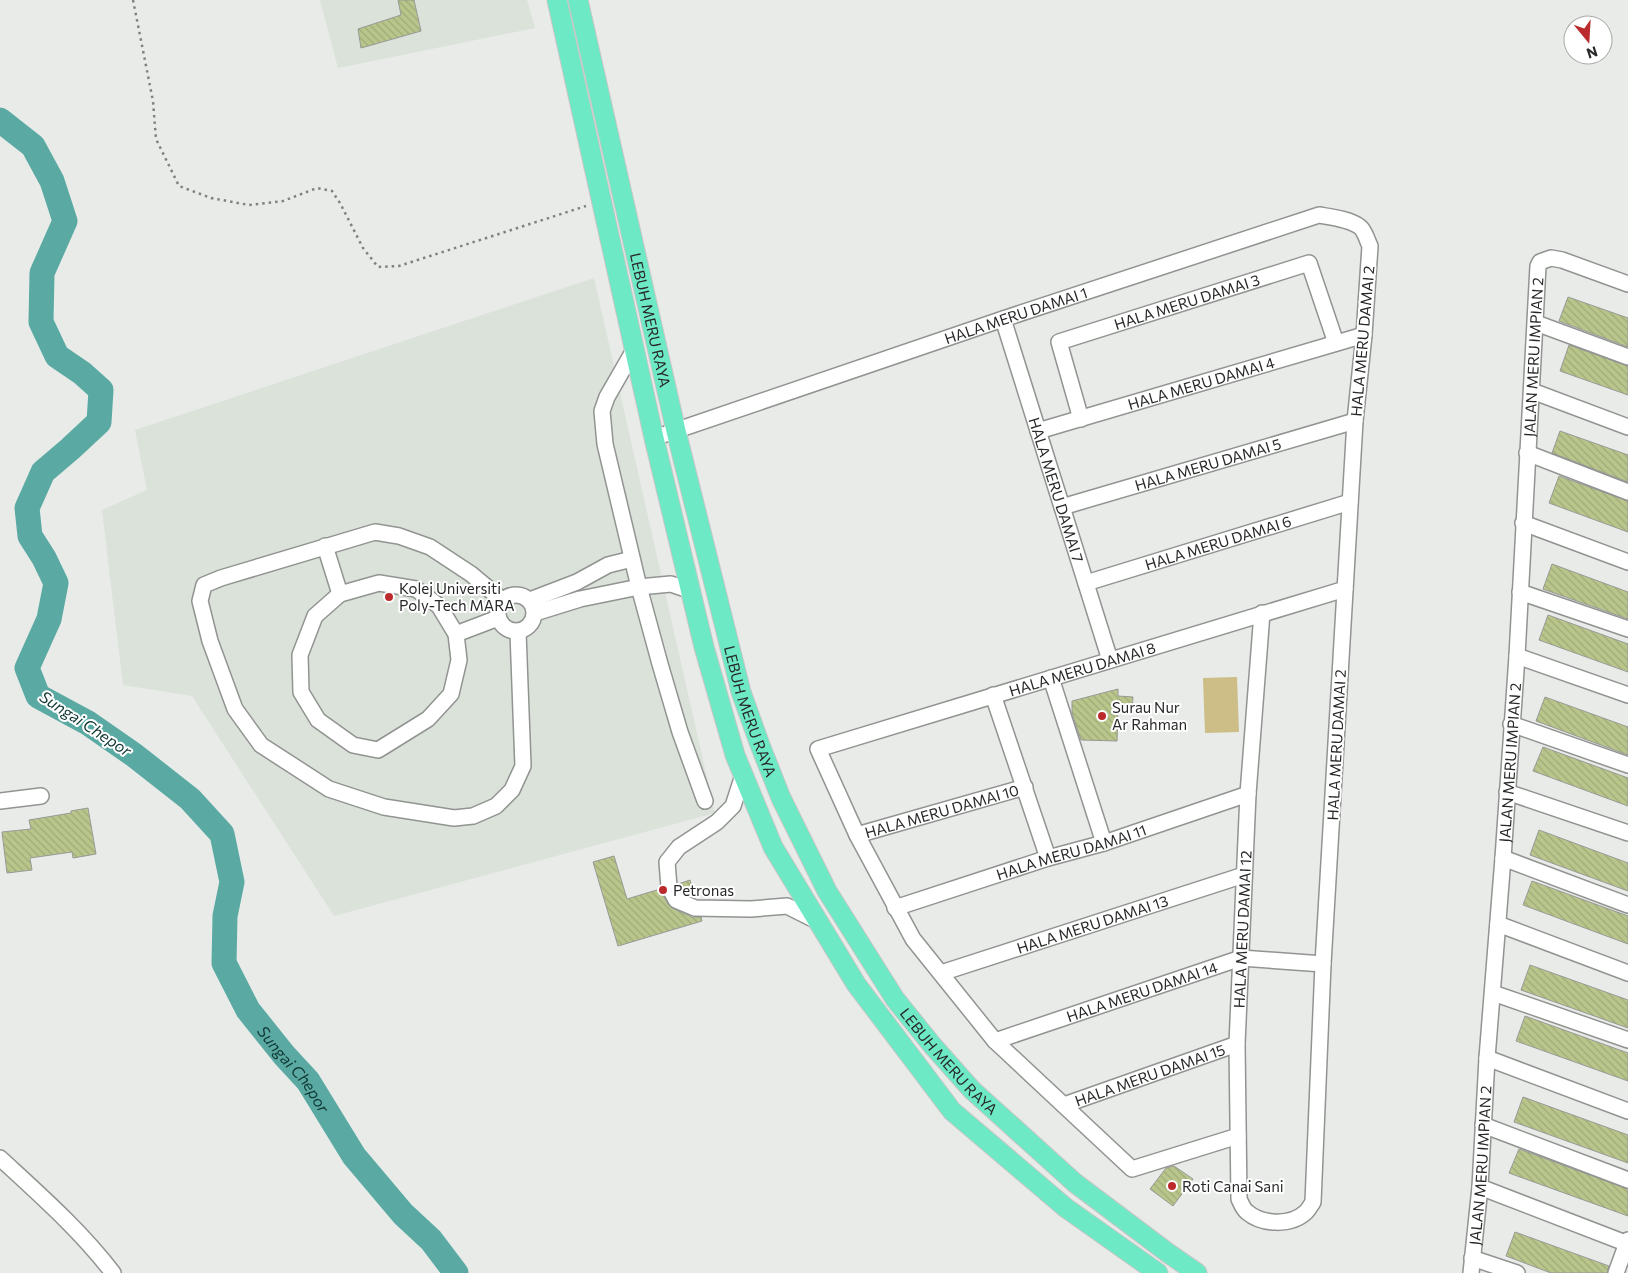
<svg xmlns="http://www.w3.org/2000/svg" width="1628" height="1273" font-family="Commissioner,sans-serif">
  <defs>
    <pattern id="building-back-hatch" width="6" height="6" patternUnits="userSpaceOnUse" patternTransform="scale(1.25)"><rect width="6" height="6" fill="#b9c68b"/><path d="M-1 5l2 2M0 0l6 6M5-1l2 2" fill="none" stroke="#9faa78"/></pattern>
  </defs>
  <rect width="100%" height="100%" fill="#e8ebe8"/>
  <g fill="#dae2d9">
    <path d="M320,0H527L535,28L338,68Z"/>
    <path d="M594,278L715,813L334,916L192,696L123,685L102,510L147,490L135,430Z"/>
  </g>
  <path fill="#ccbe86" d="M1237,677L1239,732L1205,733L1203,678Z"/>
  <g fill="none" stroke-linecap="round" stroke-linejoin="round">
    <path stroke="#5aaaa3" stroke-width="25" id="s1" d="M0,120L33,146L52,181L65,221L42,273L41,322L57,356L82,373L101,390L99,422L70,449L43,472L27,508L30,536L44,558L56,583L49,619L27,668L38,696L88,723L134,755L190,799L222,834L232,882L225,916L224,963L248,1010L284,1055L308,1081L354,1156L403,1214L431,1240L456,1273"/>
  </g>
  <g fill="url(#building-back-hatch)" stroke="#989996">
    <path d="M398,0H414L421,31L361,48L358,29L401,15Z"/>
    <path d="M1568,297L1628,318V347L1559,321Z"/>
    <path d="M1569,345L1628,366V395L1560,371Z"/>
    <path d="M1560,431L1628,455V482L1552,453Z"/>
    <path d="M1559,476L1628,501V532L1549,503Z"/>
    <path d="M1552,564L1628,592V619L1543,589Z"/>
    <path d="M1548,615L1628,644V672L1539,640Z"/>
    <path d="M1118,689V696L1133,697L1132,710L1118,709L1117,741L1081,740L1072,713V701Z"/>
    <path d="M1545,697L1628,727V755L1536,721Z"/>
    <path d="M1543,747L1628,778V806L1533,771Z"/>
    <path d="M88,808L96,854L73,858L72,852L30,858L32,870L7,873L2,832L31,829L29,820L71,813V811Z"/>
    <path d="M1539,830L1628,863V891L1530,855Z"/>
    <path d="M614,856L627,899L660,889L668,904L672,908L692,917H701L702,921L618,946L593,862Z"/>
    <path d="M690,880L695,898L683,893L678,884Z"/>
    <path d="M1532,881L1628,916V944L1523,905Z"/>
    <path d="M1530,965L1628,1000V1028L1521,990Z"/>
    <path d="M1525,1016L1628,1053V1081L1516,1041Z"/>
    <path d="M1523,1097L1628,1135V1163L1514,1122Z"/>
    <path d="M1519,1149L1628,1189V1216L1509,1173Z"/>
    <path d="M1174,1166L1193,1179L1173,1206L1150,1189L1166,1168Z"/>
    <path d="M1515,1232L1609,1266L1607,1273H1551L1506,1256Z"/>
  </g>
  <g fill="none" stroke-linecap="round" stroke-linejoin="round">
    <g stroke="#919491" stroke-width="18">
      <g id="minor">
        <path id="s2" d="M1003,319L1110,660"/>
        <path d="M1536,323L1628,357"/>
        <path d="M634,350L607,397L602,411L605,444L639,587L660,664L680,732L705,801"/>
        <path d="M1532,391L1628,427"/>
        <path id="s3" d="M1081,419L1059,342L1309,263L1336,343"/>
        <path id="s4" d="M1038,431L1364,335"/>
        <path id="s5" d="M654,438L1003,319L1319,215C1331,217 1350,219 1360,227C1365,231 1367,240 1370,246L1364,335L1355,421L1323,964L1313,1202C1311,1205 1309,1209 1306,1212C1291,1226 1262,1225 1247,1212C1243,1209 1241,1203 1239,1199L1237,1044L1248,794L1262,613"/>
        <path d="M1527,453L1628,492"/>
        <path id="s6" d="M1062,507L1355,421"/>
        <path d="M1523,523L1628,562"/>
        <path d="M325,546L340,594"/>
        <path d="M379,583L416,589L439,606L456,634L459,660L451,694L428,719L378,750L353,745L318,720L301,692L300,655L315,616L340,594Z"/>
        <path id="s7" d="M1086,583L1350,502"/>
        <path d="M1520,592L1628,629"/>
        <circle cx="516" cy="613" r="18"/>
        <path d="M502,600L471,574L430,547L399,536L375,532L221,578L204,585L200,601L210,641L235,709L261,745L329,789L384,807L454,818L473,816L496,806L512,790L523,766L518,632"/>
        <path d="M530,600L577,582L608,565L632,559"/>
        <path d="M535,613L580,599L639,587L671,584L691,591"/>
        <path d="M456,634L498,618"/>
        <path d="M1517,656L1628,695"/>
        <path d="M1051,678L1104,843"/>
        <path d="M993,695L1048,858"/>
        <path d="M1511,724L1628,765"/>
        <path d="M743,775L733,806L717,822L679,847L667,862L669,887L676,900L695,908L751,909L787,906L819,922"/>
        <path d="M1507,792L1628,833"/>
        <path d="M0,801L41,796"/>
        <path id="s8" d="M857,835L1025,787"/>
        <path d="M1503,858L1628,905"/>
        <path id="s9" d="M895,908L1048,858L1104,843L1248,794"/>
        <path d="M1498,924L1628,973"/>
        <path id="s10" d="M941,973L1244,875"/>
        <path d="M1493,993L1628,1040"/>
        <path id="s11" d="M995,1041L1241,958L1323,964"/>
        <path d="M1487,1058L1628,1111"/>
        <path id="s12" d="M1064,1105L1237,1044"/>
        <path d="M1483,1125L1628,1180"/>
        <path id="s13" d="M1238,1136L1132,1169L995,1041L913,939L857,835L818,749L1345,589"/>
        <path d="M0,1158C40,1195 80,1230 113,1273"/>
        <path d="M1480,1187L1628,1244"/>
        <path d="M1472,1258L1517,1273"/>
        <path id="s14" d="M1471,1273L1480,1187L1487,1058L1503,858L1517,656L1538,266L1540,262L1551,258L1562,260L1628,284"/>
        <path d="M1616,1273L1628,1240"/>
      </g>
    </g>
    <g stroke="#c7c7c7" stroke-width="21">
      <g id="major">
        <path d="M557,0L654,438L704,647L735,755L773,847L856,984L952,1111L1066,1208L1158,1273"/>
        <path id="s15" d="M578,0L676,431L741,692L760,745L781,798L827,891L895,999L932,1045L972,1090L1075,1183L1168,1253L1197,1273"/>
      </g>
    </g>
    <path stroke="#808280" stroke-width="2.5" stroke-dasharray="2.5 4" stroke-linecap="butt" d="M133,0L153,101L156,139L179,186L211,198L249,205L283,201L317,188L332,191L340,203L363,248L378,267L399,266L586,206"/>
    <use href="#minor" stroke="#fff" stroke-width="15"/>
    <use href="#major" stroke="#6ee9c5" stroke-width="19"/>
  </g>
  <g fill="#bb2b2d" stroke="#fff" stroke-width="2">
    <circle cx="389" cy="597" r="5"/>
    <circle cx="1102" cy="716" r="5"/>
    <circle cx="663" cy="890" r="5"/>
    <circle cx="1172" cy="1186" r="5"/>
  </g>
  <g text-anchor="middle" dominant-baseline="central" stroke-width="4" stroke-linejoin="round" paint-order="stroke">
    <g font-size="15" fill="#272827" stroke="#fff">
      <text stroke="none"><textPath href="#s3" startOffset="214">HALA MERU DAMAI 3</textPath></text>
      <text stroke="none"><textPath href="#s5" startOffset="382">HALA MERU DAMAI 1</textPath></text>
      <text stroke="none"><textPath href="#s15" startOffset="328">LEBUH MERU RAYA</textPath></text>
      <text transform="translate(1362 341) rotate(-85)">HALA MERU DAMAI 2</text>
      <text stroke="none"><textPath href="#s14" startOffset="918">JALAN MERU IMPIAN 2</textPath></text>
      <text stroke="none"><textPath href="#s4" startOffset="170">HALA MERU DAMAI 4</textPath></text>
      <text stroke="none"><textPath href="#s6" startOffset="152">HALA MERU DAMAI 5</textPath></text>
      <text stroke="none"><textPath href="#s2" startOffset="179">HALA MERU DAMAI 7</textPath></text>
      <text stroke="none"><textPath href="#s7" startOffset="138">HALA MERU DAMAI 6</textPath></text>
      <text stroke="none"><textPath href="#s13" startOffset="918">HALA MERU DAMAI 8</textPath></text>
      <text stroke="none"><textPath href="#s15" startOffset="732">LEBUH MERU RAYA</textPath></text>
      <text transform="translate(1336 745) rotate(-87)">HALA MERU DAMAI 2</text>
      <text stroke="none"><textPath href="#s14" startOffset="512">JALAN MERU IMPIAN 2</textPath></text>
      <text stroke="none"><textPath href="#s8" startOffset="88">HALA MERU DAMAI 10</textPath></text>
      <text stroke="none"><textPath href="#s9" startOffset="185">HALA MERU DAMAI 11</textPath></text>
      <text stroke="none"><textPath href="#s10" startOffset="159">HALA MERU DAMAI 13</textPath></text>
      <text stroke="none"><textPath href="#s5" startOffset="2085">HALA MERU DAMAI 12</textPath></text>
      <text stroke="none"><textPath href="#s11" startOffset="155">HALA MERU DAMAI 14</textPath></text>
      <text stroke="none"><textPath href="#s15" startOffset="1138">LEBUH MERU RAYA</textPath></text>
      <text stroke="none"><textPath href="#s12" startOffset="91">HALA MERU DAMAI 15</textPath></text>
      <text stroke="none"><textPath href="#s14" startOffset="108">JALAN MERU IMPIAN 2</textPath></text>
    </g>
    <g font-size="15" fill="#272827" stroke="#fff" text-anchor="start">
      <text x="399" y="588">Kolej Universiti<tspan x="399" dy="17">Poly-Tech MARA</tspan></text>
      <text x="1112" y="707">Surau Nur<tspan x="1112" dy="17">Ar Rahman</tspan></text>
      <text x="673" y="890">Petronas</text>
      <text x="1182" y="1186">Roti Canai Sani</text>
    </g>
    <g font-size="16" font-style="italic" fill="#123936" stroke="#fff">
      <text transform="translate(86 723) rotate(33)">Sungai Chepor</text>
      <text stroke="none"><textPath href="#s1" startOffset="1162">Sungai Chepor</textPath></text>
    </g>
  </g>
  <g transform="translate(1588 40) rotate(162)"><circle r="24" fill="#ffffff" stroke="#a9a9a9"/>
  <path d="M0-4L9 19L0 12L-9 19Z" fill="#bb2b2d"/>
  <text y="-8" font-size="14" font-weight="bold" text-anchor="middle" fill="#272827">N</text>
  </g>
</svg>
